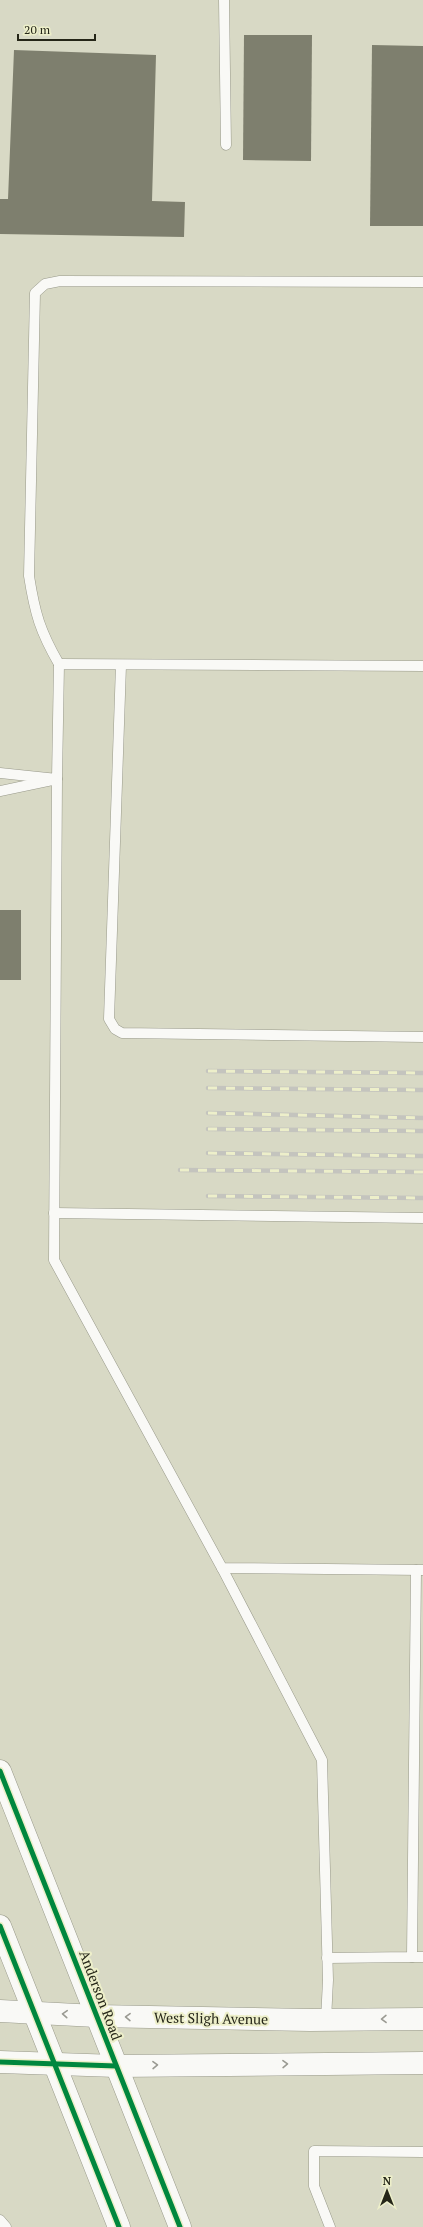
<svg xmlns="http://www.w3.org/2000/svg" width="423" height="2227" font-family="'PT Serif',serif">
  <rect width="100%" height="100%" fill="#d8d9c5"/>
  <g fill="#7e7f6e">
    <path d="M244,35H312L311,161L243,160Z"/>
    <path d="M372,45L423,46V226H370Z"/>
    <path d="M14,50L156,55L152,201L185,202L184,237L0,234V199H8Z"/>
    <rect x="0" y="910" width="21" height="70"/>
  </g>
  <g fill="none" stroke-linecap="round" stroke-linejoin="round">
    <g stroke="#98998a" stroke-width="11">
      <g id="service">
        <path d="M224,0L226,145"/>
        <path d="M59,664C40,631 35,614 29,576L35,293L45,284L60,281L423,282"/>
        <path d="M121,665L109,1019L115,1029L122,1033L423,1037"/>
        <path d="M0,773L57,779L59,664L423,666"/>
        <path d="M0,791L57,779L54,1260L222,1568L423,1570"/>
        <path d="M54,1213L423,1218"/>
        <path d="M222,1568L322,1760L328,1980L326,2020"/>
        <path d="M412,1957H423"/>
        <path d="M327,1958L412,1957L416,1570"/>
        <path d="M0,2220L6,2227"/>
        <path d="M330,2227L314,2186V2151L423,2152"/>
      </g>
    </g>
    <g stroke="#98998a" stroke-width="23">
      <g id="tertiary">
        <path d="M0,2011L96,2016"/>
        <path d="M0,2062L116,2066"/>
      </g>
    </g>
    <g stroke="#98998a" stroke-width="23">
      <g id="secondary">
        <path d="M0,1771L180,2227"/>
        <path d="M0,1926L119,2227"/>
        <path d="M96,2016L310,2020L423,2019"/>
        <path d="M116,2066L423,2063"/>
      </g>
    </g>
    <use href="#service" stroke="#f9f9f6" stroke-width="10"/>
    <use href="#tertiary" stroke="#f9f9f6" stroke-width="22"/>
    <use href="#secondary" stroke="#f9f9f6" stroke-width="22"/>
    <g stroke="#c4c4be" stroke-width="4.5">
      <g id="rail">
        <path d="M208,1071L423,1073"/>
        <path d="M208,1088L423,1090"/>
        <path d="M208,1113L423,1118"/>
        <path d="M208,1129L423,1131"/>
        <path d="M208,1153L423,1156"/>
        <path d="M180,1170L423,1172"/>
        <path d="M208,1196L423,1198"/>
      </g>
    </g>
    <use href="#rail" stroke="#edefca" stroke-width="3" stroke-dasharray="9" stroke-linecap="butt"/>
    <g stroke="#edefca" stroke-width="8">
      <g id="cycleway">
        <path d="M0,1771L180,2227"/>
        <path d="M0,1926L119,2227"/>
        <path d="M0,2062L116,2066"/>
      </g>
    </g>
    <use href="#cycleway" stroke="#00873e" stroke-width="5"/>
  </g>
  <defs><path id="oneway-chevron" d="M-2-3.5L2.5 0L-2 3.5" fill="none" stroke-width="1.6" stroke-linecap="round" stroke-linejoin="round"/></defs>
  <g stroke="#9a9a92">
    <use href="#oneway-chevron" transform="translate(65 2014) rotate(-176)"/>
    <use href="#oneway-chevron" transform="translate(128 2017) rotate(-179)"/>
    <use href="#oneway-chevron" transform="translate(384 2019) rotate(179)"/>
    <use href="#oneway-chevron" transform="translate(285 2064) rotate(-1)"/>
    <use href="#oneway-chevron" transform="translate(155 2065) rotate(-1)"/>
  </g>
  <g text-anchor="middle" dominant-baseline="central" stroke-width="4" stroke-linejoin="round" paint-order="stroke">
    <g font-size="14" fill="#252618" stroke="#edefca">
      <text transform="translate(101 1995) rotate(69)">Anderson Road</text>
      <text transform="translate(211 2018) rotate(1)">West Sligh Avenue</text>
    </g>
  </g>
  <g transform="translate(387 2191)" stroke="#edefca" stroke-width="3" paint-order="stroke">
  <path d="M0-3L7 15L0 10L-7 15Z" fill="#252618"/>
  <text y="-6" font-size="11" font-weight="bold" text-anchor="middle" fill="#252618">N</text>
  </g>
  <path d="M18 34v6h77v-6" fill="none" stroke="#252618" stroke-width="2"/>
  <text x="24" y="34" font-size="12" fill="#252618" stroke="#edefca" stroke-width="3" paint-order="stroke">20 m</text>
</svg>
